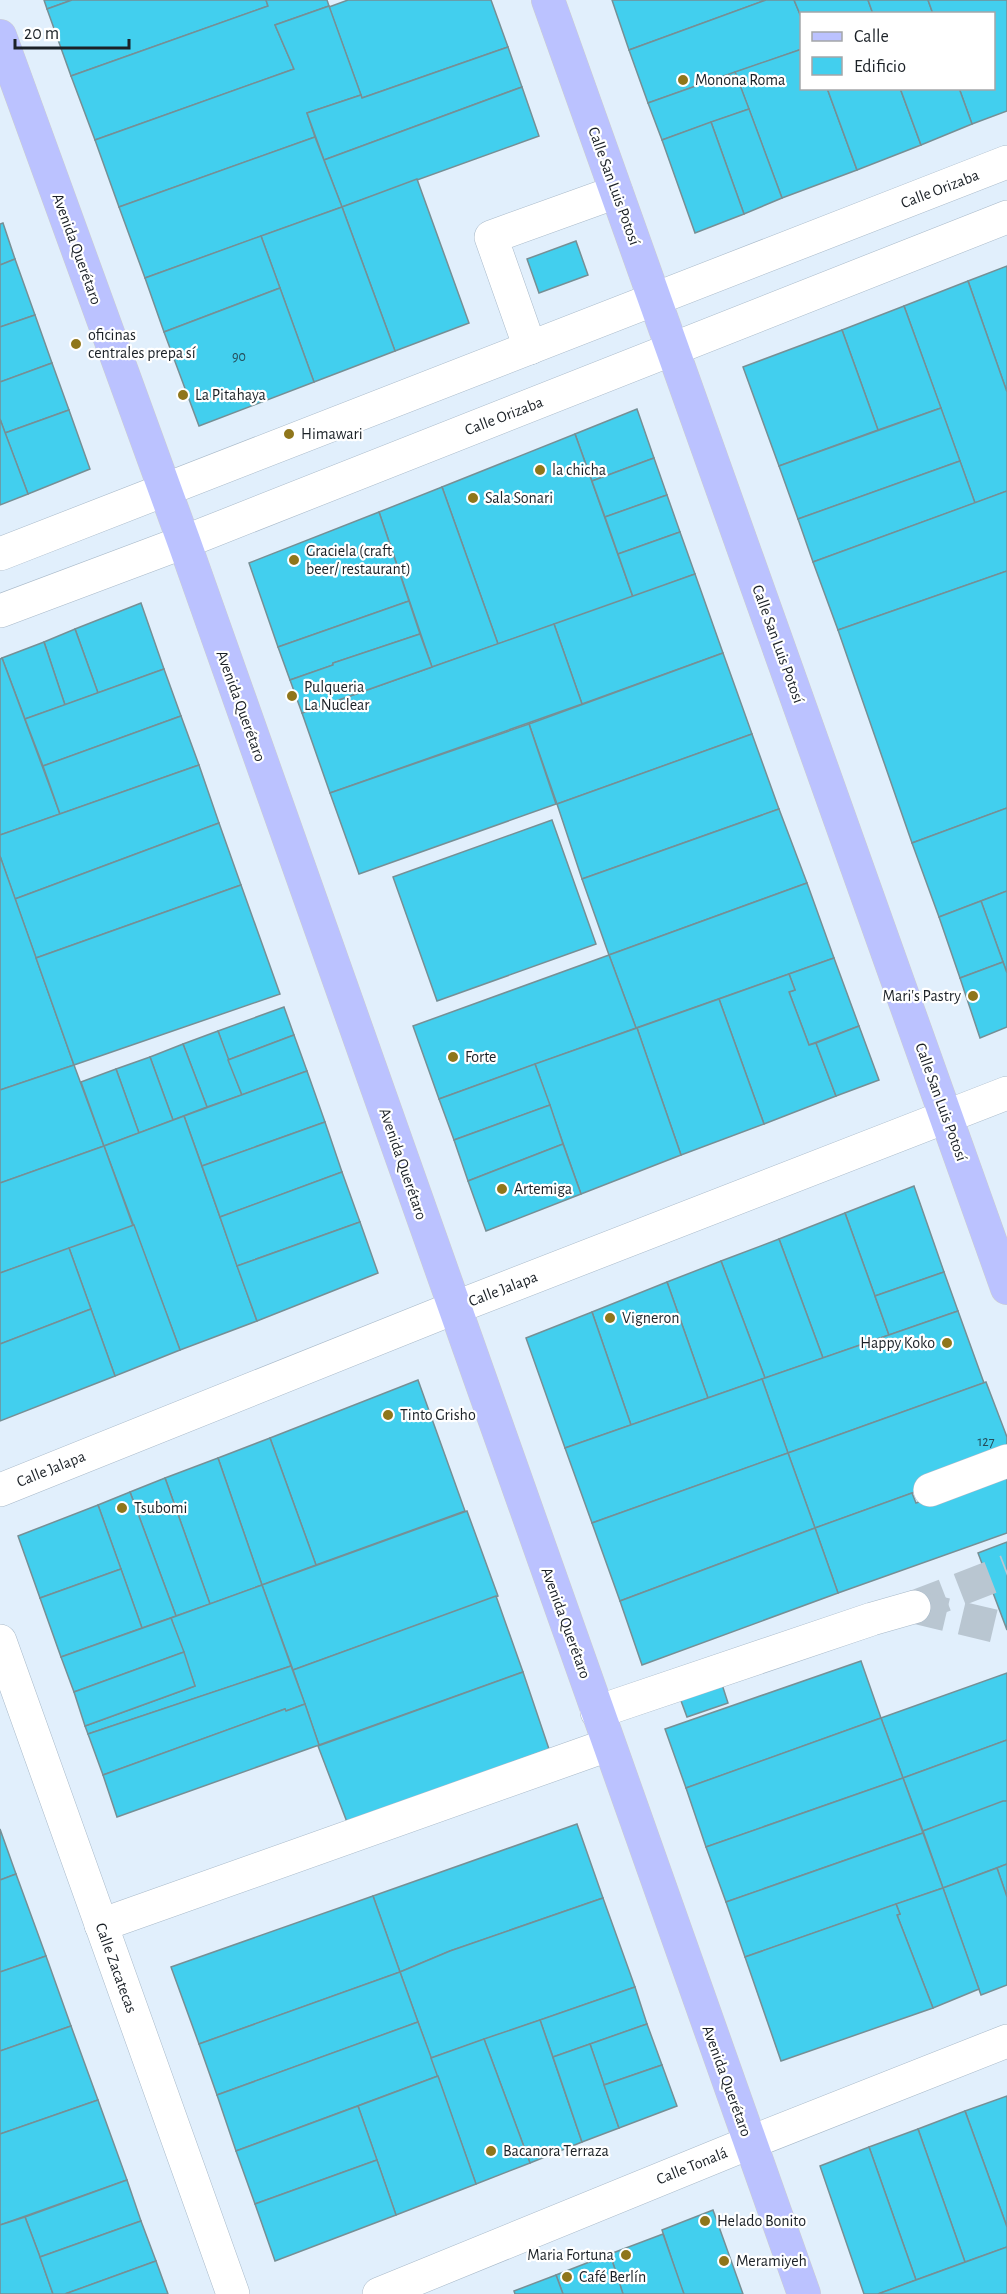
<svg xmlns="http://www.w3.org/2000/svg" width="1007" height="2294" font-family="'Alegreya Sans',sans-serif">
  <rect width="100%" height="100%" fill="#e1effc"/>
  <g fill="#42cfee" stroke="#768f95" stroke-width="1.5">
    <path d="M44,0H72L47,9Z"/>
    <path d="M72,0H266L268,6L71,76L47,9Z"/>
    <path d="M266,0H327L329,6L275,25L294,69L95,140L71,76L268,6Z"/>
    <path d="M348,0H491L508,47L362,98L329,7Z"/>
    <path d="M612,0H766L629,50Z"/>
    <path d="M766,0H794L802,19V49L648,103L629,50Z"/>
    <path d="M794,0H868L873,14H802V19Z"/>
    <path d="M868,0H928L933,14H873Z"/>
    <path d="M928,0H1007V111L972,124L959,88H994V14H933Z"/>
    <path d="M329,6L361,95L307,113L315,137L119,207L95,140L294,69L275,25Z"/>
    <path d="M508,47L522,87L324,160L307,113L361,95L362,98Z"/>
    <path d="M802,49V88H827L857,170L782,198L735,72Z"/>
    <path d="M735,72L749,109L662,140L648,103Z"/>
    <path d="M522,87L539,136L342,207L324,160Z"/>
    <path d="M827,88H900L921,145L857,170Z"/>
    <path d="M900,88H959L972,124L921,145Z"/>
    <path d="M749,109L782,198L744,214L711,122Z"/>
    <path d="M711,122L744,214L695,233L662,140Z"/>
    <path d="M315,137L342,207L145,278L119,207Z"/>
    <path d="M417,179L469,323L395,351L342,207Z"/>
    <path d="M342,207L395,351L314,382L261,236Z"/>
    <path d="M3,223L15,259L0,265V224Z"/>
    <path d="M261,236L280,288L164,332L145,278Z"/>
    <path d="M576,241L588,275L539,293L527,259Z"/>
    <path d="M15,259L35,315L0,327V265Z"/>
    <path d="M1007,266V392L968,281Z"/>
    <path d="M968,281L1007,392V491L975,503L904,306Z"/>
    <path d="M280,288L314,382L199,426L164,332Z"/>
    <path d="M904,306L941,408L878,430L842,330Z"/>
    <path d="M35,315L52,363L0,382V327Z"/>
    <path d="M842,330L878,430L779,466L743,367Z"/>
    <path d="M52,363L69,410L5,433L0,419V382Z"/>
    <path d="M941,408L960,461L798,519L779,466Z"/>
    <path d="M637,409L654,458L592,481L575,434Z"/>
    <path d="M69,410L90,469L28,494L5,433Z"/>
    <path d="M0,419L28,494L0,505Z"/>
    <path d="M575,434L633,597L498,644L442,487Z"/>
    <path d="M654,458L667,495L605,517L592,481Z"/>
    <path d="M960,461L975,503L813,562L798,519Z"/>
    <path d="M442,487L498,644L432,667L379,512Z"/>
    <path d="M1007,491V571L838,630L813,562Z"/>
    <path d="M667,495L680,532L618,554L605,517Z"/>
    <path d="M379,512L409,601L278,647L249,563Z"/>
    <path d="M680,532L695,574L633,597L618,554Z"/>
    <path d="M1007,571V808L912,843L838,630Z"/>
    <path d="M695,574L723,653L582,704L554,624Z"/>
    <path d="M409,601L420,634L333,663V665L290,680L278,647Z"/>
    <path d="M141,603L164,669L98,693L75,629Z"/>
    <path d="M554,624L582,704L330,793L302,713Z"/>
    <path d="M75,629L98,693L65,705L44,642Z"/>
    <path d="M420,634L432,667L302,713L290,680L333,665V663Z"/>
    <path d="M44,642L65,705L25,719L2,658Z"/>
    <path d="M723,653L752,734L557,804L529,724Z"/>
    <path d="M2,658L60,814L0,835V659Z"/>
    <path d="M164,669L181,716L43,766L25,719Z"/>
    <path d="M181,716L199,765L60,814L43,766Z"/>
    <path d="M529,724L556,804L359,874L330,793Z"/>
    <path d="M752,734L779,809L582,879L557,804Z"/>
    <path d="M199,765L219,823L15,899L0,856V835Z"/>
    <path d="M1007,808V891L939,917L912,843Z"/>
    <path d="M779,809L807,883L609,955L582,879Z"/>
    <path d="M552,820L596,944L437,1001L393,877Z"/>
    <path d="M219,823L241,885L36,958L15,899Z"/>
    <path d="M0,856L74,1065L0,1090Z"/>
    <path d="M807,883L834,958L636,1028L609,955Z"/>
    <path d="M241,885L280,994L74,1065L36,958Z"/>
    <path d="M1007,891V973L981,901Z"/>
    <path d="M981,901L1003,962L960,978L939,917Z"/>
    <path d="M609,955L636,1028L439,1099L413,1026Z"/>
    <path d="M834,958L859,1026L809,1045L789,992L795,990L789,974Z"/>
    <path d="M1003,962L1007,973V1027L980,1038L960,978Z"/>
    <path d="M789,974L795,990L789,992L809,1045L816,1043L836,1096L764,1124L719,999Z"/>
    <path d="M719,999L764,1124L681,1155L637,1028Z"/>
    <path d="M284,1007L294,1035L228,1060L218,1031Z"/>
    <path d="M859,1026L879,1080L836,1096L816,1043Z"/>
    <path d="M637,1028L681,1155L581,1194L535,1064Z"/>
    <path d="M218,1031L242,1095L207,1107L183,1044Z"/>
    <path d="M294,1035L307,1071L242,1095L228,1060Z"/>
    <path d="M183,1044L207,1107L173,1120L150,1057Z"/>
    <path d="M150,1057L173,1120L139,1133L116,1069Z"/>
    <path d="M535,1064L550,1105L454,1140L439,1099Z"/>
    <path d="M74,1065L104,1146L0,1183V1090Z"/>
    <path d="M116,1069L139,1133L104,1146L81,1082Z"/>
    <path d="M307,1071L325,1122L202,1166L184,1116Z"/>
    <path d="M550,1105L563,1144L468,1181L454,1140Z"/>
    <path d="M184,1116L257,1321L180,1350L104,1146Z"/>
    <path d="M325,1122L342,1172L220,1217L202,1166Z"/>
    <path d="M563,1144L581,1194L486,1231L468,1181Z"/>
    <path d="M104,1146L133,1226L0,1273V1183Z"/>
    <path d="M342,1172L360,1222L237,1266L220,1217Z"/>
    <path d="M914,1186L944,1272L875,1296L845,1213Z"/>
    <path d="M845,1213L889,1335L823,1358L779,1239Z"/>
    <path d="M360,1222L378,1273L257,1321L237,1266Z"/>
    <path d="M134,1225L180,1350L115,1376L69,1248Z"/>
    <path d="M779,1239L823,1358L765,1378L721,1261Z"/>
    <path d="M69,1248L91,1309L0,1344V1273Z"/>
    <path d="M721,1261L765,1378L708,1398L667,1282Z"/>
    <path d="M944,1272L958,1311L889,1335L875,1296Z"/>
    <path d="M667,1282L708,1398L631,1425L592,1312Z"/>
    <path d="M91,1309L115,1376L0,1421V1344Z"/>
    <path d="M958,1311L984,1383L788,1453L762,1379Z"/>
    <path d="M592,1312L631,1425L565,1448L526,1338Z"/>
    <path d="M762,1379L788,1453L592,1523L565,1448Z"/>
    <path d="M418,1380L465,1511L316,1565L270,1438Z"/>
    <path d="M986,1382L1007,1437V1459L815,1528L788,1453Z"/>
    <path d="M270,1438L316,1565L262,1585L218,1458Z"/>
    <path d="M788,1453L815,1528L620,1601L592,1523Z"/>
    <path d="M218,1458L262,1585L210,1604L165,1478Z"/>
    <path d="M1007,1471V1533L838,1593L815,1528L912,1493L916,1503Z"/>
    <path d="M165,1478L210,1604L176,1616L130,1492Z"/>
    <path d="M130,1492L176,1616L142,1628L98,1505Z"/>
    <path d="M98,1505L121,1569L40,1598L18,1536Z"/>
    <path d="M467,1511L498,1596L293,1670L262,1585Z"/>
    <path d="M815,1528L838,1593L642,1665L620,1601Z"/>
    <path d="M1007,1542V1630L978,1553Z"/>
    <path d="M121,1569L142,1628L61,1657L40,1598Z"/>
    <path d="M262,1585L291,1666L88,1734L85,1726L195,1686L171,1618Z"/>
    <path d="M496,1596L523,1672L319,1745L293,1670Z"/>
    <path d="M171,1618L184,1652L74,1692L61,1657Z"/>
    <path d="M184,1652L195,1686L85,1726L74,1692Z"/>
    <path d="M861,1661L881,1718L686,1788L665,1729Z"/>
    <path d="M291,1666L305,1704L286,1711L285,1709L103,1775L88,1734Z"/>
    <path d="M523,1672L549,1749L347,1822L318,1746Z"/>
    <path d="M1007,1673V1740L903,1778L881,1718Z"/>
    <path d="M719,1675L728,1703L687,1717L677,1690Z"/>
    <path d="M305,1704L319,1745L117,1817L103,1775L285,1709L286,1711Z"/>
    <path d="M881,1718L903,1778L706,1847L686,1788Z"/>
    <path d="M1007,1740V1801L923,1831L903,1778Z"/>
    <path d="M903,1778L923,1833L726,1902L706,1847Z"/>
    <path d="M1003,1801H1007V1864L943,1888L923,1831Z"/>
    <path d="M577,1824L603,1898L450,1951L400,1972L373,1896Z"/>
    <path d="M0,1829L16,1874L0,1880Z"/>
    <path d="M923,1833L943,1888L745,1957L726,1902Z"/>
    <path d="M1007,1864V1897L997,1868Z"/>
    <path d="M997,1868L1007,1897V1985L981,1995L943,1888Z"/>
    <path d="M16,1874L46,1956L0,1972V1880Z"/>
    <path d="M943,1888L979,1989L933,2008L897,1915L900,1914L896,1904Z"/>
    <path d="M373,1896L400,1972L199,2044L171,1967Z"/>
    <path d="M603,1898L635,1987L431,2058L400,1972L450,1951Z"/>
    <path d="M896,1904L900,1914L897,1915L933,2008L781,2061L745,1957Z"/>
    <path d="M46,1956L71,2026L0,2051V1972Z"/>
    <path d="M400,1972L418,2022L217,2095L199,2044Z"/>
    <path d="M635,1987L647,2024L553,2057L540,2020Z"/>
    <path d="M540,2020L582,2142L530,2163L484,2039Z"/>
    <path d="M418,2022L438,2076L236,2151L217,2095Z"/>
    <path d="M647,2024L662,2065L604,2085L590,2044Z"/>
    <path d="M71,2026L98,2100L0,2134V2051Z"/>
    <path d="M484,2039L530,2163L476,2184L431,2058Z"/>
    <path d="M590,2044L619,2128L582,2142L553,2057Z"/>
    <path d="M662,2065L677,2106L619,2128L604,2085Z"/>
    <path d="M438,2076L476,2184L396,2215L358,2106Z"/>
    <path d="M1007,2096V2227L965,2111Z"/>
    <path d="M98,2100L127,2180L0,2225V2134Z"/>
    <path d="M358,2106L377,2160L255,2204L236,2151Z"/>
    <path d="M965,2111L1007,2227V2247L965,2262L918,2129Z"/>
    <path d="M918,2129L965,2262L916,2280L869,2147Z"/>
    <path d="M869,2147L916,2280L878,2294H864L820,2166Z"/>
    <path d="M377,2160L396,2215L275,2261L255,2204Z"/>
    <path d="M127,2180L141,2221L40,2257L25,2217Z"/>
    <path d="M713,2210L743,2294H684L681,2287L662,2230Z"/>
    <path d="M25,2217L40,2257L53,2294H0V2225Z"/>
    <path d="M141,2221L156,2261L65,2294H53L40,2257Z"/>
    <path d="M663,2234L684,2294H623L610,2254Z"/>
    <path d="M1007,2247V2294H878L916,2280Z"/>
    <path d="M610,2254L623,2294H563L556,2275Z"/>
    <path d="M156,2261L168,2294H65Z"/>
    <path d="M556,2275L563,2294H515L514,2291Z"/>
  </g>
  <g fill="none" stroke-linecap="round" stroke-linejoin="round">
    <g stroke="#b9c6d1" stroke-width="33" stroke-dasharray="33 16" stroke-linecap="butt">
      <path d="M914,1607L1007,1571"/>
      <path d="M914,1607L1007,1629"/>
    </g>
    <g stroke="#a8b9c9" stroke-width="34">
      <g id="minor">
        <path d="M530,348L491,237L616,192"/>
        <path d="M0,554L1007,162"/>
        <path d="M0,611L184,542L1007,217"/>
        <path d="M0,1490L454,1308L1007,1093"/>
        <path d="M930,1490L1007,1461"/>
        <path d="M0,1641L233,2294"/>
        <path d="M597,1712L872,1619L914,1607"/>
        <path d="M101,1925L608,1745"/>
        <path d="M379,2294L749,2143L1007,2041"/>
      </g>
    </g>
    <g stroke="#cdcecf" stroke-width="34">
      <g id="major">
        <path d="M548,0L1007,1288"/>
        <path d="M0,36L184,542L804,2294"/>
      </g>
    </g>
    <use href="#minor" stroke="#fff" stroke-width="33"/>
    <use href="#major" stroke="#bbc2ff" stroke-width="33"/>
  </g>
  <g fill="#8f761b" stroke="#fff" stroke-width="2">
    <circle cx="683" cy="80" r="6"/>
    <circle cx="76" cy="344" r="6"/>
    <circle cx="183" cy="395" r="6"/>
    <circle cx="289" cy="434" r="6"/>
    <circle cx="540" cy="470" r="6"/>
    <circle cx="473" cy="498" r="6"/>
    <circle cx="294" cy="560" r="6"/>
    <circle cx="292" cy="696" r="6"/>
    <circle cx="973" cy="996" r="6"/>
    <circle cx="453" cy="1057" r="6"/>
    <circle cx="502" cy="1189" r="6"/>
    <circle cx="610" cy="1318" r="6"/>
    <circle cx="947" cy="1343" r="6"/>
    <circle cx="388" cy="1415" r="6"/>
    <circle cx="122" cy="1508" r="6"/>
    <circle cx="491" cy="2151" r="6"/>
    <circle cx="705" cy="2221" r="6"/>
    <circle cx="626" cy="2255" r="6"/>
    <circle cx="724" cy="2261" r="6"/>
    <circle cx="567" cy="2277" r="6"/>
  </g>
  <g text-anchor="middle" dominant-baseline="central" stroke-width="4.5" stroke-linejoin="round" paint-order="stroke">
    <g font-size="14" fill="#254c59">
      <text x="239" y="357">90</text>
      <text x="986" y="1442">127</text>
    </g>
    <g font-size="16" fill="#1b2127" stroke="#fff" text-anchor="start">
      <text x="695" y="80">Monona Roma</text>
      <text x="88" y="335">oficinas<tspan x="88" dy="18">centrales prepa sí</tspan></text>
      <text x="195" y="395">La Pitahaya</text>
      <text x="301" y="434">Himawari</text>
      <text x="552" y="470">la chicha</text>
      <text x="485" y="498">Sala Sonari</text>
      <text x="306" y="551">Graciela (craft<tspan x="306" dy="18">beer/ restaurant)</tspan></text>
      <text x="304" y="687">Pulqueria<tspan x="304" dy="18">La Nuclear</tspan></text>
      <text x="961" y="996" text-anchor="end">Mari's Pastry</text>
      <text x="465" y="1057">Forte</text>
      <text x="514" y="1189">Artemiga</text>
      <text x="622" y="1318">Vigneron</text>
      <text x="935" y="1343" text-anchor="end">Happy Koko</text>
      <text x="400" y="1415">Tinto Grisho</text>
      <text x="134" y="1508">Tsubomi</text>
      <text x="503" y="2151">Bacanora Terraza</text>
      <text x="717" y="2221">Helado Bonito</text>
      <text x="614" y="2255" text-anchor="end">Maria Fortuna</text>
      <text x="736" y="2261">Meramiyeh</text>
      <text x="579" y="2277">Café Berlín</text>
    </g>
    <g font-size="16" fill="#1b2127" stroke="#fff">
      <text transform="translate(614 186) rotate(70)">Calle San Luis Potosí</text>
      <text transform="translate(940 189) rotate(-21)">Calle Orizaba</text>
      <text transform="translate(77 249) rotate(70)">Avenida Querétaro</text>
      <text transform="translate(504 416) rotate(-21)">Calle Orizaba</text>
      <text transform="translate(778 644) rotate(70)">Calle San Luis Potosí</text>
      <text transform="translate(241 706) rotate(70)">Avenida Querétaro</text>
      <text transform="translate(941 1102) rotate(70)">Calle San Luis Potosí</text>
      <text transform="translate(403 1164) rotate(71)">Avenida Querétaro</text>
      <text transform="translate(503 1289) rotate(-21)">Calle Jalapa</text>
      <text transform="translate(51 1469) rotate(-22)">Calle Jalapa</text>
      <text transform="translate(566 1623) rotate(70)">Avenida Querétaro</text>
      <text transform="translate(116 1968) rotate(70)">Calle Zacatecas</text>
      <text transform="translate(727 2081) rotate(70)">Avenida Querétaro</text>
      <text transform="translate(692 2166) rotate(-22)">Calle Tonalá</text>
    </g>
  </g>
  <rect x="800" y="12" width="195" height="78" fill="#ffffff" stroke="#a4a6a9" stroke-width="1.5"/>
  <rect x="812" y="32" width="30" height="9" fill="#bbc2ff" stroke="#a4a6a9" stroke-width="1.5"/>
  <text x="854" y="42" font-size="18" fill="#1b2127">Calle</text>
  <rect x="812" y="57" width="30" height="18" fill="#42cfee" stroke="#a4a6a9" stroke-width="1.5"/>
  <text x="854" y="72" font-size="18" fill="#1b2127">Edificio</text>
  <path d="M15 39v9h114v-9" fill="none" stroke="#1b2127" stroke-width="3"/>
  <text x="24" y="39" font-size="18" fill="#1b2127" stroke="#ffffff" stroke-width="4.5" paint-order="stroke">20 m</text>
</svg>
